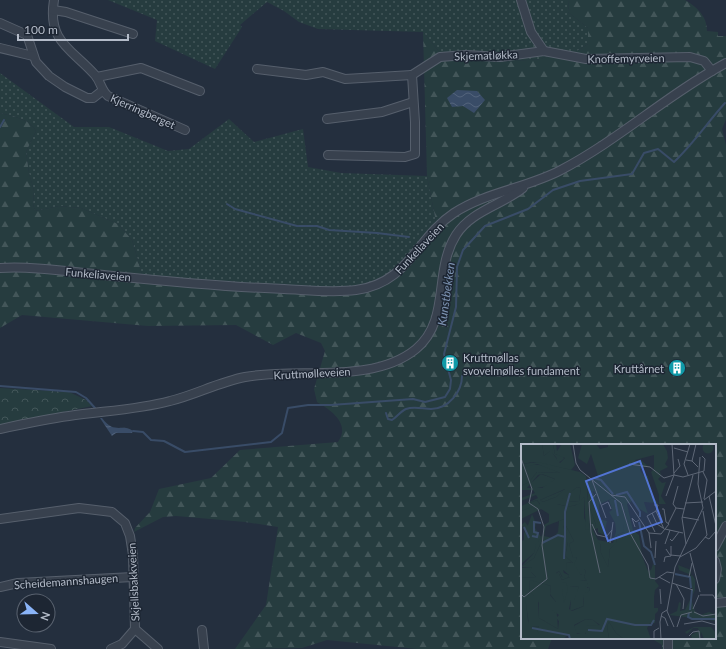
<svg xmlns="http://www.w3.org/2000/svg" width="726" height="649" font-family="Lato,sans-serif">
  <defs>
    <pattern id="grass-dots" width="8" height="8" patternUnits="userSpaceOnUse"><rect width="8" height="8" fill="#263c3f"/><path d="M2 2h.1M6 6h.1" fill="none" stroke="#435659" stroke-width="1.8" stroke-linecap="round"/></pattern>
    <pattern id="forest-firs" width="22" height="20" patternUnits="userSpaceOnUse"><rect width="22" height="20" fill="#263c3f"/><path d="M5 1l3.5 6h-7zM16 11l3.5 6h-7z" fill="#435659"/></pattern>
    <pattern id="park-crowns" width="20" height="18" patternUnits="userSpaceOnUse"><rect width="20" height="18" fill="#263c3f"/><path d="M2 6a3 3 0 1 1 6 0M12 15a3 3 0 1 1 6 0" fill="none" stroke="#435659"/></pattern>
    <pattern id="water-waves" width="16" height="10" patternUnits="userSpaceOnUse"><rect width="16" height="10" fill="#394c67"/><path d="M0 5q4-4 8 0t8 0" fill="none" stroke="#53647b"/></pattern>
  </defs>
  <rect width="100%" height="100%" fill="#242f3e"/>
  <g fill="url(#grass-dots)">
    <path d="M108,0H569L568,12L588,28V44L577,51H559L541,59L502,62L446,60L423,32L318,29L299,22L284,11L267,2L240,25L242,27L215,69L155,41L157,20Z"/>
    <path d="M0,73L74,127H109L168,151L189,149L229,119L254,142L303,129L308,167L341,173L427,176L436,222L423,236L417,252L389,276L358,290L143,278L132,240L118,224L81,208L59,206L35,211L33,204L34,191L29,173L26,152L36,131C30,119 12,116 0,113Z"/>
  </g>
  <path fill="url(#forest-firs)" d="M569,0H685C697,7 707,16 707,31L718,32V36H726V119L722,129L726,145V649H662V645L651,638H715V445H522V638H552L548,649H417L327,640L302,648L235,649L266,605L278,527L245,522L176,516L163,517L134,532L135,528L150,512L159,489L211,478L240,450L338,442C351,424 331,410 317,402L314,389L325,351L321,343L296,333L273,345L236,325L148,326L22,315L0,328V113C12,116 30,119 36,131L26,152L29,173L34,191L33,204L35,211L59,206L81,208L118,224L132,240L143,278L338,292L374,285L417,252L423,236L436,222L427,176L423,32L446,60L502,62L541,59L559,51H577L588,44V28L568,12Z"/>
  <path fill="url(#park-crowns)" d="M0,388L69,392L86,400L92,406L0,425Z"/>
  <g fill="url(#water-waves)">
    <path d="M457,90L477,91L485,100L474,113L463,106L452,107L447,98Z"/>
    <path d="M100,418H102C114,435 122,423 133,431L132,433H116L112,436Z"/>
  </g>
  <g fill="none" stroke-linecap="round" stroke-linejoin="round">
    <g stroke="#394c67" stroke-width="2">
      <path d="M0,127L4,120"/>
      <path d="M227,204L235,209L297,226H317L329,230L377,233L409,237"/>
      <path d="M0,386L76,392L86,398L95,408"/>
      <path d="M386,413L388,419L392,420C397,417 401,411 406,409C414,406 423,409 431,409C449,409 462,391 462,376"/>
      <path d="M133,431L143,432L151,440L164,441L185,452L271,442L282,433L288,408L308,405H331L413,399L425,402L445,397L450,389L451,380L444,354L456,307L457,267L463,250L485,226L528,209L553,190L580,181L632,174L644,153L658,149L674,162C693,144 707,123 725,103"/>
    </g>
    <g stroke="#565f6c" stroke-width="10">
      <g id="minor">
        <path d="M54,0C47,42 72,49 95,75C101,82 101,90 108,96L185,130"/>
        <path d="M521,0L531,32L544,51"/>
        <path d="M53,10L66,12L133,34"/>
        <path d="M0,23L27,35L36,62L49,76L65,87L87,98H93L102,91"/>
        <path d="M0,48L33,56"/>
        <path d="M257,69L306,75L323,72L345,79L412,75"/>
        <path d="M412,75L440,57L466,55L500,57L544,51L586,59L690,57L704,61L712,71"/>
        <path d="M97,77L141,68L200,91"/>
        <path d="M327,119L382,112L413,102"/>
        <path d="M328,155L405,157L415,154V122L412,75"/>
        <path d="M0,268C35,266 69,272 104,275C164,281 223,287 284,289C307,290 332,293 356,290C409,283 416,238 454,213C486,192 527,188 561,170C620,139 668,94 726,63"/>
        <path d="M0,429C23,424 46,419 69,416C102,411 137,410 170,401C195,395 219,382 245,377C297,367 372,385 416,349C451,320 433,271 456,235C471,211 502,205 523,188"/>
        <path d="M0,519L79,508L112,512L125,523L130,536L133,555L135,629"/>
        <path d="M715,547L726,526"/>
        <path d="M715,561L717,569L715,579"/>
        <path d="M0,587L18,583L133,577"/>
        <path d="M715,603L726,602"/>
        <path d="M202,630L204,649"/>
        <path d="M0,642L51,649"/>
        <path d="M111,649L122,644L135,629L158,649"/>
        <path d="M668,649V638"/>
      </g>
    </g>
    <use href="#minor" stroke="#38414e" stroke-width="8"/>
  </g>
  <defs>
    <g id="building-disc" transform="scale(0.9)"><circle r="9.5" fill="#0f9aa8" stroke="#1d2633"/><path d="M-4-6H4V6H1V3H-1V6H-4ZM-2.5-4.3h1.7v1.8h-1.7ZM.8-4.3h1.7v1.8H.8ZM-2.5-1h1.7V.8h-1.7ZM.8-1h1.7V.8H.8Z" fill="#fff"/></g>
  </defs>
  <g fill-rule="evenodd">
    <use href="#building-disc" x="450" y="363"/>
    <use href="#building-disc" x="677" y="368"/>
  </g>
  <g text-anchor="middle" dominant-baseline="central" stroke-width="3" stroke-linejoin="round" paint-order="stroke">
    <g font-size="11" fill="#b4bcc9" stroke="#1d2633">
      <text transform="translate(486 55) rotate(-2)">Skjematløkka</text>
      <text transform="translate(626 58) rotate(-1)">Knoffemyrveien</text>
      <text transform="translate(143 111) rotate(24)">Kjerringberget</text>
      <text transform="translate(419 248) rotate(-47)">Funkeliaveien</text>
      <text transform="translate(98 274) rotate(5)">Funkeliaveien</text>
      <text transform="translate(312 373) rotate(-3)">Kruttmølleveien</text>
      <text transform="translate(66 581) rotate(-4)">Scheidemannshaugen</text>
      <text transform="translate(133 582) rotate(-93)">Skjellsbakkveien</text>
    </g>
    <g font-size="11" fill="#b4bcc9" stroke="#1d2633" text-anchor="start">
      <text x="463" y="357">Kruttmøllas<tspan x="463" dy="13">svovelmølles fundament</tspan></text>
      <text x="664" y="368" text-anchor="end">Kruttårnet</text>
    </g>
    <g font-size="12" font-style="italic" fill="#7c92b1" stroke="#1d2633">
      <text transform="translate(446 294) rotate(-82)">Kunstbekken</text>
    </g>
  </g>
  <g transform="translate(521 444)">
    <rect width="195" height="195" fill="#242f3e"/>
    <path d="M21,0H32L34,10L42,12L43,15L37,19L35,13L29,7L23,12ZM71,47L78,58L79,75L86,77L83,91L77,88V84L72,86L77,96L92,99L95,87L94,79L88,68L91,66L88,56L92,54L99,57L106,77L103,88L96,91L95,100L89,105L87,124L80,109L79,100L72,95L70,87L75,81L69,65V50ZM44,80L53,97L48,100L52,113H56L54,120L60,131L63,125L65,127L63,133L66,137L59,136L67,139L66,144L68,143L69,146L62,154L63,162L49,167L50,156L58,143L49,142V133L41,136L38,130H35L38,127L41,133H47L48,131L42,126L46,118L52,119L44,112L47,98L46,90L42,83ZM11,123L10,128L15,133L0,134V124ZM9,135L30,142L29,151L35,158L37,185L18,174V159L8,147ZM0,154H5L7,177L12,183L18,182L16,186L24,195H0ZM65,175L72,176L79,182H67L64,191L55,189L53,182ZM88,178L95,189L103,195H88L86,182Z" fill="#263c3f"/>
    <path d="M0,0H21L23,12L31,5L32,10L39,19L44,14L34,10L32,0H35L36,7L41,0H49L54,21L50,26L13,18L0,20ZM61,0H75L79,5L87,3V0H142L146,7L147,14L144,20L147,23L139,27L140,32L137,35L141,39L145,38L140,52L145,60L123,58L127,70L117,64L113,56L106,60L112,86L118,91L121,112L127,127L130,126L132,120L134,122V137L138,142L134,146L133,153V164H137V167L134,170V179H129L126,184L130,195H103L95,189L88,178L86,182L88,195H49L47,191L42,195H24L19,192L16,186L18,182L10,183L8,180L4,154H0V134L15,133L9,127L11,123H0L13,114L23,92L32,94L37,88L38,77L29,79L43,75L46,63L55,61L63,53V74L69,85L66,40L69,35L77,32L70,10L66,20L57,14ZM133,11V25L130,28L138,51V60L130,51L127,32H123L119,26L120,23H128L120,16L115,18L114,16ZM73,47L78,58L77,61L92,54L101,60L106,77L102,81L103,88L96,91L95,99L89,105L87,123L80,109L79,100L75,94L72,95L70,87L75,81L69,64V50ZM44,80L53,97L48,100L52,114L56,113L53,120L59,130H63V125L65,127L63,133L66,137L59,136V139H67L64,143H68L69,146L62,151L63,162L51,167L48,165L50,156H53L58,143L49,142V133L41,136L38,130L35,129L38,127L42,134L47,133L48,131L43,129L42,126H45L46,118L52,119L44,112L47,98V89L42,83ZM9,136L30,142L29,150L35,158V164L31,166L38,171L35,174L38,177L37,185L18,174L17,156L8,147ZM65,175L72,176L79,181L65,182V190H56L53,181ZM12,20L25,22L39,29L16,28L8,38L0,42V24ZM20,30L34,35L27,42L11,45L9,40ZM56,43L60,44L58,57L48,58L44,62L36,60V58ZM45,45L35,53L22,58L19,56ZM16,56L19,61L0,67V62ZM11,70L14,77L20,79H15L14,84L20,93L13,109L0,120V97L3,96V89L6,86L0,81L4,78L7,82L6,76L7,81ZM171,131L174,135V146L170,155L174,167L179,171L188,168L195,171V177L148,171L156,167L158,158L160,159L159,167L164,166L172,150L169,132ZM173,183H190L195,189V195H183L180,188L179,195H171L170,191L178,187L177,184H172L166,190L164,188Z" fill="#263c3f" fill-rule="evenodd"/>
    <path d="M45,138L47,145L43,159L41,145V139Z" fill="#263c3f"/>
    <path d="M181.5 4a5.5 5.5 0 1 1 11 0a5.5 5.5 0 1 1-11 0ZM17,18L59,28L65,32L69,85L65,86L63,53L58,60L47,63L43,75L25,82L23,92L13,114L0,123L13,109L15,100L22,90L23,81L28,78V70L20,65L0,75V67L19,60L16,56L0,62L17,54L15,51L0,57V54L14,49L12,46H0V42L8,38L16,28L39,29L16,20L0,24V20ZM21,30L34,35L21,44H6L17,31ZM56,43L60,44L58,57L48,58L44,62L36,60ZM44,45L35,53L22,58L19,56Z" fill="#263c3f" fill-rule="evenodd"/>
    <path d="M157,121L170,126V131L158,126Z" fill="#263c3f"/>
    <path fill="none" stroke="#394c67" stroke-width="2" d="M73,34L80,36L92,50M95,51L106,48L119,68V73M94,56L97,72M118,78L123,102L130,108L134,121M3,83L8,94M11,92L16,93L17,89L13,88V78L20,79M21,99L37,91L44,93V68L49,49M43,115L44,93M154,130L169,133L170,144M169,166L171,146M168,169L167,173L171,175H195M11,184L48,191L49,195M67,186L81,187L86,175L114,181H130L133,176"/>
    <path fill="none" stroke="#5e6776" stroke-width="1" d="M52,0L55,19L59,26L100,59L109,89L127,121L129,134L135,135L146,128L153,129M151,0L153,31M153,4L167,8M0,14L11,45L8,59L17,65L23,83L21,101L26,135L3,153L0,150M165,16L171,17L177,23M171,17L175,0M108,20L129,23L143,34L153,31L162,33L183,27L184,15L181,12M195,21V41M182,28L186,36L183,55M153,29L159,22L157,15M167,31L163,20L169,0M71,36L85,74M75,50L68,58L70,88L79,129M90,51L104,53L128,89L140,90L148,80M145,52L153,31M188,52L195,82M183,56L195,47M164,59L182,58M81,61L87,58L90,65M133,61H137L135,67L143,85M155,64L152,60L157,42M141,65H143L145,78L148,80M131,69L136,80L142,84M161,73L178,76M71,80L76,91L85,93L91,86L92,78M147,80L155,64L163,65M114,83L111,74L115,78L118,76M144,85L162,89M134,88L126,72L135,67M128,89L130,104M184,93L188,95L195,87M149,95L151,97L158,88M89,99L91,86M144,100L149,86M165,100L161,74L172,31M145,105L149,111L160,112M169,109L179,148M159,113L175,104L186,91L182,67M134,114L135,97M143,118L144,113L150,112V102M138,133L149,139M168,133L171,119M151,139L172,146M155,140L163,155L162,165M139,145L140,160M179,151H192L195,156M172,165L178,151M173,168L182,172L195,170M140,172L144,174L147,182M163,180L181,177L195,181M153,183L146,167L154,123L182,64L177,40L179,13M156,183L160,171L171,168M168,192L172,188L178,187L179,195M133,195V187L138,184M140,195L139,178L141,169L146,166"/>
    <path fill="#5274d3" fill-opacity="0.15" stroke="#5274d3" stroke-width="2" d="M119,17L141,78L87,97L65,37Z"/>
    <rect width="195" height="195" fill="none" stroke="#b4bcc9" stroke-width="2"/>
  </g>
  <g transform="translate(36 613) rotate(110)"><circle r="19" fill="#1d2633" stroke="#59626f"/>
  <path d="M0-3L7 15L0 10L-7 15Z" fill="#8ab4f8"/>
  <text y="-6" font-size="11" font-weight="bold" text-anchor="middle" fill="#b4bcc9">N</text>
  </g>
  <path d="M18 34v6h110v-6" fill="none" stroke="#b4bcc9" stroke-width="2"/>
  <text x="24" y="34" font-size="12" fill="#b4bcc9" stroke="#1d2633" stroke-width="3" paint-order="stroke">100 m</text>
</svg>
